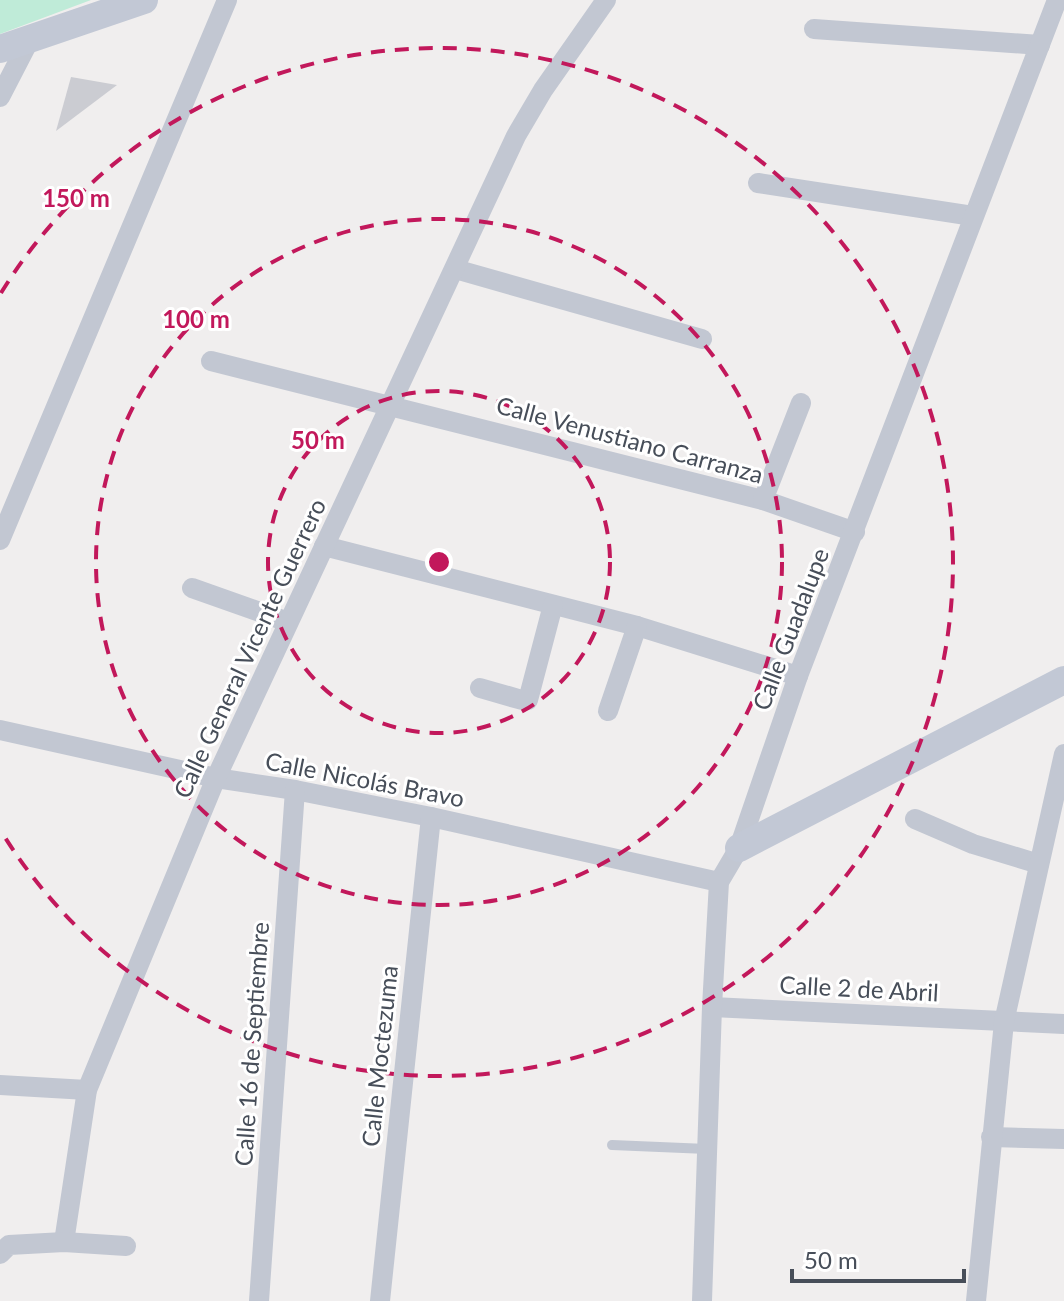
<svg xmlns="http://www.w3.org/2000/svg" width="1064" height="1301" font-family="Lato,sans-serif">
  <rect width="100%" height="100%" fill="#f0eeee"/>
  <path fill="#bfebd8" d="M0,0H91L0,34Z"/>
  <path fill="#cbccd2" d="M71,77L117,85L56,131Z"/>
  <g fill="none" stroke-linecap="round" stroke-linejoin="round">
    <path stroke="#c2c7d2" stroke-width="10" d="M612,1145L707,1149"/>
    <g stroke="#c2c7d2" stroke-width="20">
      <path d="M814,29L1040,45"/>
      <path d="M0,97L30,39"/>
      <path d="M758,183L973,216"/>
      <path d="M455,269L702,339"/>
      <path d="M211,361L763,500L855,532"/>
      <path d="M763,500L801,403"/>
      <path d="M0,540L227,0"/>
      <path d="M324,546L637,626L798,676"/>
      <path d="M192,588L288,622"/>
      <path d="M480,688L522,700H528L553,605"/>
      <path d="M608,711L637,626"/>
      <path d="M0,730L216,778L295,790L431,817L719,882"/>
      <path d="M915,819L973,844L1039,864"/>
      <path d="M712,1007L1064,1024"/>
      <path d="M0,1085L87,1090"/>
      <path d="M991,1137L1064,1139"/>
      <path d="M64,1242L87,1090L216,778L516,136L543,90L606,0"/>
      <path d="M0,1254L9,1245L64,1242L126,1246"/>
      <path d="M259,1301L295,790"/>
      <path d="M380,1301L431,817"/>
      <path d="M702,1301L712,1007L719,882L739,848L798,676L1057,0"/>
      <path d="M976,1301L1004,1022L1064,754"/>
    </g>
    <g stroke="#c2c8d5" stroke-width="28">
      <path d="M0,49L144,0"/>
      <path d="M739,848L1064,680"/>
    </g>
  </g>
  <g fill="none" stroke="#c2185b" stroke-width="4" stroke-dasharray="14 10">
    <circle cx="439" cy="562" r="171"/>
    <circle cx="439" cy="562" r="343"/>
    <path d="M1 293A514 514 0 1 1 1 831"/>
  </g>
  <g text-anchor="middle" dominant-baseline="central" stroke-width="6" stroke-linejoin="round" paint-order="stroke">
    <g font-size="24" fill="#474e59" stroke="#fff">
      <text transform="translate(630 439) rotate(15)">Calle Venustiano Carranza</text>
      <text transform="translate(790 629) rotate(-69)">Calle Guadalupe</text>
      <text transform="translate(249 648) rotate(-65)">Calle General Vicente Guerrero</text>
      <text transform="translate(365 779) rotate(11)">Calle Nicolás Bravo</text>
      <text transform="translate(859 988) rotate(3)">Calle 2 de Abril</text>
      <text transform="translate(251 1044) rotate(-86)">Calle 16 de Septiembre</text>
      <text transform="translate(379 1056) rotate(-84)">Calle Moctezuma</text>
    </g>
  </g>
  <circle cx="439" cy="562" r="12" fill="#c2185b" stroke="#fff" stroke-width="4"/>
  <g font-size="24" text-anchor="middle" font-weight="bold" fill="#c2185b" stroke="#fff" stroke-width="6" stroke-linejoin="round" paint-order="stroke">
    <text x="76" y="207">150 m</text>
    <text x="196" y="328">100 m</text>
    <text x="318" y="449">50 m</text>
  </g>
  <path d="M792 1269v12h172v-12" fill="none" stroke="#474e59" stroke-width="4"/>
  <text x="804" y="1269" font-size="24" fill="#474e59" stroke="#ffffff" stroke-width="6" paint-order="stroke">50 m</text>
</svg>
